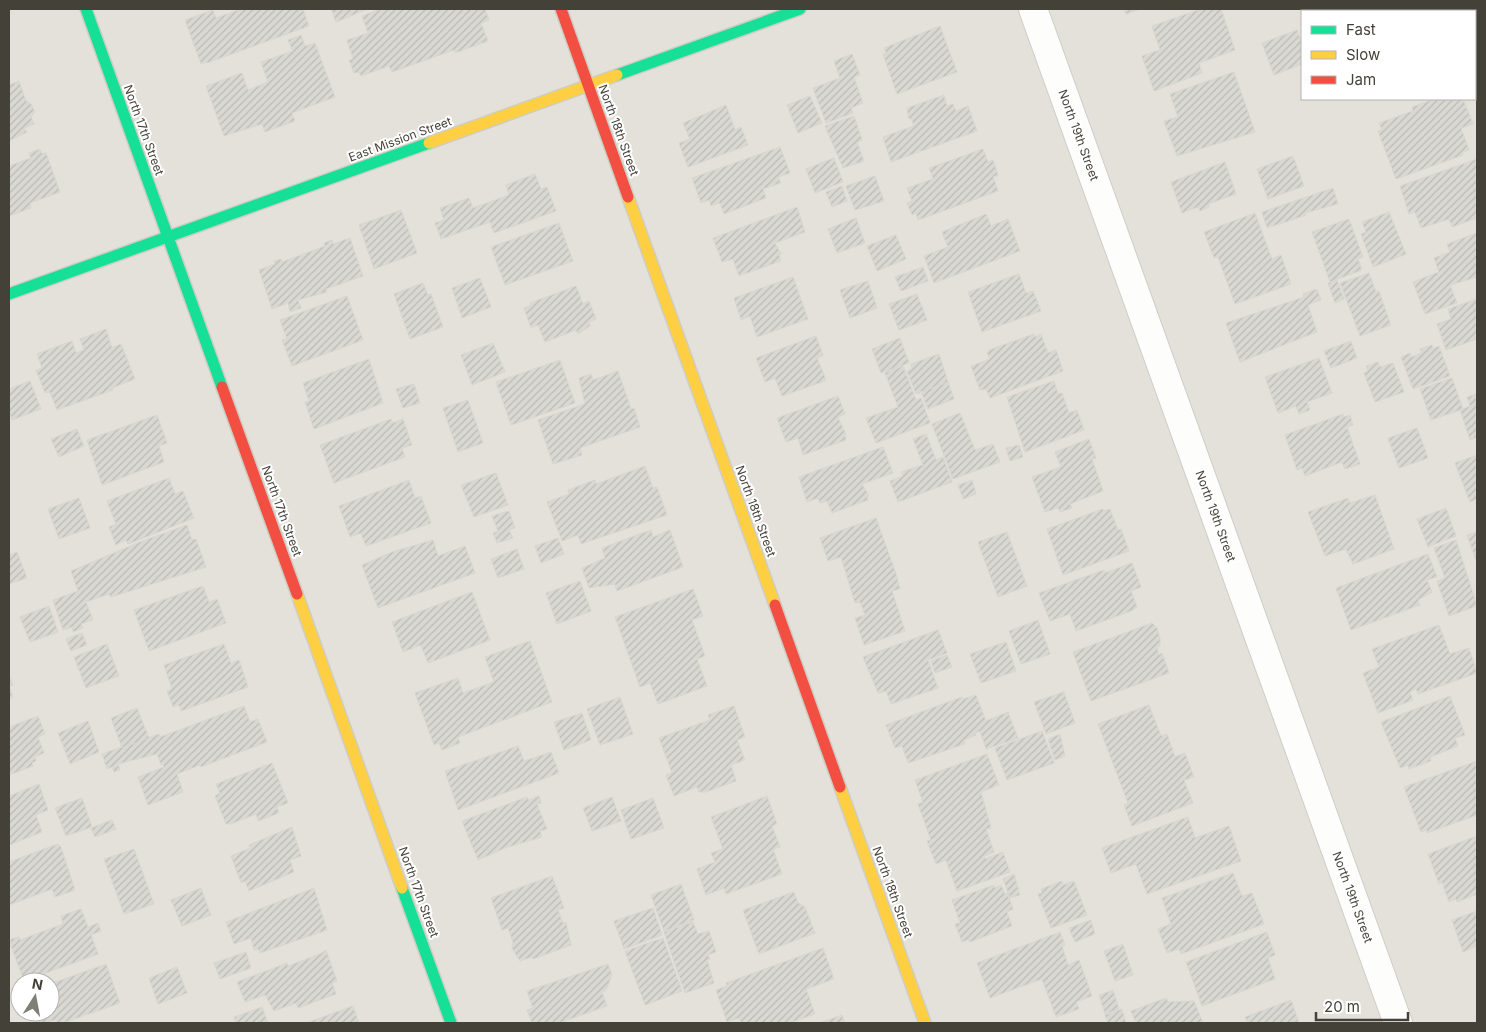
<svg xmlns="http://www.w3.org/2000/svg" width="1486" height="1032" font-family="Inter,sans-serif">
  <defs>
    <pattern id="building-hatch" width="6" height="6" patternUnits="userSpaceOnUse" patternTransform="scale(1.25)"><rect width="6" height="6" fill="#d9d8d3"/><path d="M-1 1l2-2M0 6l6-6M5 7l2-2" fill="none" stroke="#bbbbb6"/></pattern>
  </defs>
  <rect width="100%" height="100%" fill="#f0efea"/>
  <path fill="#e3e1d9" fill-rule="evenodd" d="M9,9H1477V1023H9ZM1302,11H1475V99H1302ZM20,982H50V1012H20Z"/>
  <g fill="url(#building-hatch)" stroke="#d8d6d0">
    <path d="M241,9H303L309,26L207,63L206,62L201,64L185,20L213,10L216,18Z"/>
    <path d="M331,9H365V10L336,22Z"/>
    <path d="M381,9H485L489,20L481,23L488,41L455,53L454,50L392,72L389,66L361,76L359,72L354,73L349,60L353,59L347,40L368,33L362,16Z"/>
    <path d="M1124,9H1140L1126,14Z"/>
    <path d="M1201,9H1221L1235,50L1199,63L1202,73L1154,91L1142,56L1160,50L1152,26Z"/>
    <path d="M1357,9H1432L1433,11H1358Z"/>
    <path d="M940,26L957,72L897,94L883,54L886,53L884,48Z"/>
    <path d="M1297,30L1302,44V64L1274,75L1262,43Z"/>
    <path d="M301,35L305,46L315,43L335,97L292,113L295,121L265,132L262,124L224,136L206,86L242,73L248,90L268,82L261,62L293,51L288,40Z"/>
    <path d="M852,54L860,75L854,77L863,103L851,108L853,113L826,123L813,88L840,78L834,61Z"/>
    <path d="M1234,72L1255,132L1177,156L1164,121L1178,117L1170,94Z"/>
    <path d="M19,81L26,101L31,104L35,112L31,117L34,124L24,128L27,132L9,141V85Z"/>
    <path d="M944,95L947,106L953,104L956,111L968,106L977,131L891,162L883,137L914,126L911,118L909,119L907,108Z"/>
    <path d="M810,96L822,123L798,133L787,105Z"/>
    <path d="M1434,99H1463L1473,124L1461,128L1469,150L1462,153L1463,155L1396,179L1378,131L1382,130L1379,123L1413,111L1412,107Z"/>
    <path d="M726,105L735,130L741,127L748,145L688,167L679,143L690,139L683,123Z"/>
    <path d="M854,116L862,140L857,142L864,161L843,168L825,126Z"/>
    <path d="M780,147L790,173L778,177L781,183L763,189L766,198L724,214L720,203L711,206L709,200L701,203L692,178Z"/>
    <path d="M40,149L42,154L46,153L60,192L30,203L31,208L9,216V166L31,158L29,153Z"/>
    <path d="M983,149L988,162L993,160L998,175L993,177L998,191L918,220L916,213L912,215L907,203L912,201L907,188L933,179L929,168Z"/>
    <path d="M1293,156L1304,186L1268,199L1257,169Z"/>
    <path d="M834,158L843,182L815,193L806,169Z"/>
    <path d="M1477,159V218L1452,227L1449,219L1421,228L1415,212L1409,214L1400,186Z"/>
    <path d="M1225,162L1236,194L1208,204L1209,207L1200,211L1198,207L1182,213L1171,182Z"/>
    <path d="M535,174L541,189L547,187L556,211L494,233L490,222L441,239L435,223L444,220L440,208L469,198L473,208L509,195L506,185Z"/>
    <path d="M875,176L884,201L855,210L846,186Z"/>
    <path d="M842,186L847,201L832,207L826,192Z"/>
    <path d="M1333,188L1338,204L1305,213L1306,215L1267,228L1262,212Z"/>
    <path d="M797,207L805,232L775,243L781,254L779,255L781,261L739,276L733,259L722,262L713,238Z"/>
    <path d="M401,210L417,253L374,269L359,225Z"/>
    <path d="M1389,212L1406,254L1373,267L1361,234L1366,232L1362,222Z"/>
    <path d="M1255,213L1272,259L1281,255L1291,284L1235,304L1218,257L1214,258L1204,232Z"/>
    <path d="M986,214L991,226L1008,219L1020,251L934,283L924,256L948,247L942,232Z"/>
    <path d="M856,218L865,243L837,253L828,229Z"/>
    <path d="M1349,219L1363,257L1358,259L1362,270L1330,282L1312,232Z"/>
    <path d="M559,223L573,261L505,285L491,247Z"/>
    <path d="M1477,233V277L1450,285L1457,303L1425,314L1413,282L1439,272L1434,258L1450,252L1447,244Z"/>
    <path d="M896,235L906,259L877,271L867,246Z"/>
    <path d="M350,238L363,276L326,289L327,292L298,300L301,308L290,312L288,303L272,309L259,270L275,264L274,261L281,259L282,262L325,246L324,243L332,240L333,244Z"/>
    <path d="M923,267L928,281L901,291L895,277Z"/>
    <path d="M1369,273L1376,292L1379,291L1391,325L1360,336L1340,283Z"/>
    <path d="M1019,274L1026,293L1033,291L1041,311L982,332L968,292Z"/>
    <path d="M793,277L808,319L757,337L750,316L741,320L734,298Z"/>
    <path d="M480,278L491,307L462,318L452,288Z"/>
    <path d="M1337,280L1344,299L1335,303L1328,283Z"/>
    <path d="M868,281L877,308L850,318L840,290Z"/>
    <path d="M423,283L428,295L431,294L443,327L410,339L394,294Z"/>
    <path d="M576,286L583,304L589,301L596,319L589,322L590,326L578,334L576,330L545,342L538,325L531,328L524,308L531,305L530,303Z"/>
    <path d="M1317,289L1321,300L1308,305L1317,332L1240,362L1226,323L1304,297L1303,294Z"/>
    <path d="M917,294L927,320L899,330L889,304Z"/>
    <path d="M347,296L363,340L292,366L282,340L287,339L280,320Z"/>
    <path d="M1477,299V339L1446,350L1437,324L1451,319L1448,309Z"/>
    <path d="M106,329L112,348L121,344L135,379L112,388L113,390L57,410L50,392L45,393L36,370L42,368L37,354L72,341L76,353L84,350L80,339Z"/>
    <path d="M1034,334L1035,337L1041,334L1048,353L1056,350L1063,371L990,398L986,389L980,390L971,366L990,359L987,353L989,350Z"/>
    <path d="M816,336L823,355L817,358L825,377V381L782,396L775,378L765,382L756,358Z"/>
    <path d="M900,338L909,363L881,373L872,349Z"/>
    <path d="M1351,341L1357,358L1331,368L1324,351Z"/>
    <path d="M493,343L505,372L472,385L461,355Z"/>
    <path d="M1432,345L1433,349L1439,346L1450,376L1413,389L1401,357L1410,353L1411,357L1422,353L1420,349Z"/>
    <path d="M939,354L948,382L921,392L919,390L920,393L916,394L907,371L912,369L911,364Z"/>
    <path d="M1319,358L1332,393L1307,402L1310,410L1299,414L1296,406L1278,413L1265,377Z"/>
    <path d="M369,359L383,403L314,429L305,402L309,401L303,383Z"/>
    <path d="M560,360L575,403L511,425L496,382Z"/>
    <path d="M1378,362L1380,367L1393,363L1404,392L1375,402L1364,373L1368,371L1366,366Z"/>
    <path d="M903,366L916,400L921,398L930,423L876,443L866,418L898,407L885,373Z"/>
    <path d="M618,371L631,409L634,408L640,427L580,448L582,455L553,464L538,420L585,404L579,378L591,374L593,380Z"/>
    <path d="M1452,378L1463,409L1470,406L1467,397L1477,394V437L1470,440L1460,410L1431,420L1420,389Z"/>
    <path d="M30,381L41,409L12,420L9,411V389Z"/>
    <path d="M1054,381L1058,394L1062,393L1069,413L1077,410L1084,430L1025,452L1007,397Z"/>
    <path d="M948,382L954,399L928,409L921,392Z"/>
    <path d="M414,384L420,403L403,408L396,389Z"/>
    <path d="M838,396L845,414L838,417L846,435H845L846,440L803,455L798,438L786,442L777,418Z"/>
    <path d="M468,400L483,443L458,452L443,408Z"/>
    <path d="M960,413L975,450L993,444L1000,462L953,479L932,424Z"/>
    <path d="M1343,414L1344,417L1350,415L1353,425L1347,427L1360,464L1345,469L1342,462L1305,476L1302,468L1297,470L1285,435Z"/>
    <path d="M157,415L167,443L159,446L164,462L102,485L87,440Z"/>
    <path d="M391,419L393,423L403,419L412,445L402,448L405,457L334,483L320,445Z"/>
    <path d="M1417,428L1428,458L1399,468L1388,438Z"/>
    <path d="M77,429L84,446L59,457L51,439Z"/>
    <path d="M926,434L936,460L943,457L952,482L898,502L890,481L903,476L901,472L923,465L913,439Z"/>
    <path d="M1089,439L1096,458L1092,459L1103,491L1070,504L1072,508L1060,512L1058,508L1045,512L1032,477L1061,467L1055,452Z"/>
    <path d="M1019,445L1023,457L1010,461L1006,448Z"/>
    <path d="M883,447L893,473L862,484L869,496L867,497L868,500L832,513L827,501L820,503L818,498L807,502L799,477Z"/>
    <path d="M1477,455V499L1470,502L1455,463Z"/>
    <path d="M645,466L653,488L657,487L667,515L581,544L578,535L562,541L547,502L569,494L568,490L595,480L596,484Z"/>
    <path d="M496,473L508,505L474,517L461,485Z"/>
    <path d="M169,478L175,494L183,491L194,518L128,544L126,540L116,545L109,527L116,524L107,501Z"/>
    <path d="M409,480L415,498L421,496L431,523L366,546L361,533L350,537L339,506Z"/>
    <path d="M972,480L976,494L963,499L958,485Z"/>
    <path d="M1375,495L1394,549L1353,564L1346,549L1325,556L1308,512L1348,498L1350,503Z"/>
    <path d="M79,498L90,528L59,539L48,509Z"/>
    <path d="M1446,508L1456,536L1428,547L1417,519Z"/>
    <path d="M1103,509L1104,511L1110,509L1118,530L1121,529L1129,551L1063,575L1047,529Z"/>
    <path d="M509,511L515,528L509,530L513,538L497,543L493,533L498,531L492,516Z"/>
    <path d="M876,518L896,574L900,589L892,591L905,631L864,645L855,618L865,615L860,602L855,603L841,557L828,561L820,538Z"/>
    <path d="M187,525L192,540L196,539L206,567L111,597L109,594L86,602L93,620L81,624L83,628L73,632L72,627L63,630L53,600L78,591L71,571L140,542Z"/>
    <path d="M651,530L653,537L670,530L683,567L617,591L615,584L589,588L582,568L605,558L602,548Z"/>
    <path d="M1007,532L1027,586L998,597L978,542Z"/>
    <path d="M1477,532V563L1467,535Z"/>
    <path d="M558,538L564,554L541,563L535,546Z"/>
    <path d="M433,540L438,556L465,546L475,573L378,608L362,565L392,552Z"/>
    <path d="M1456,540L1477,606L1449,616L1437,581L1445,578L1434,548Z"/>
    <path d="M517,549L524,569L498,578L491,559Z"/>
    <path d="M17,552L27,578L9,584V555Z"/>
    <path d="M1428,554L1437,577L1427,580L1432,592L1418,600L1420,605L1351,630L1336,588Z"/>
    <path d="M1132,563L1141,587L1131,591L1137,607L1131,611L1076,631L1070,614L1050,621L1039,593L1104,570L1105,573Z"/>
    <path d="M580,581L591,611L557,624L546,593Z"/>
    <path d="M203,586L209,602L217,599L226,623L149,651L134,610Z"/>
    <path d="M693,589L703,616L692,620L705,656L697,659L707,686L658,704L650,683L640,687L615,617Z"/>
    <path d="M472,592L490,640L428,663L421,645L403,652L392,622Z"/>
    <path d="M49,606L58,632L30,642L20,617Z"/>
    <path d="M1038,620L1050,654L1021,664L1009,631Z"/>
    <path d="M1152,623L1157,628L1160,638V646L1157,647L1159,655L1162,653L1169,673L1091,701L1073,652Z"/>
    <path d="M1439,625L1450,654L1469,648L1477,673L1418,694L1416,689L1410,692L1413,700L1378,713L1363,673L1379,667L1372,649Z"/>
    <path d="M938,630L947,653L928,660L938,688L891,704L886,691L878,693L863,657Z"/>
    <path d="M82,633L87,645L71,651L66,639Z"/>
    <path d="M530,641L552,702L458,737L460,743L442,750L439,743L434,745L415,693L458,678L463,693L494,682L485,657Z"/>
    <path d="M1006,642L1016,671L981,683L970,654Z"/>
    <path d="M107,644L119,676L86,688L74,657Z"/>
    <path d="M224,644L231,663L239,660L248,687L181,711L179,705L173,707L167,691L172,689L164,665Z"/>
    <path d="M947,655L952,667L935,673L931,661Z"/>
    <path d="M9,675L13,685L9,686L13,697L9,699Z"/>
    <path d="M1064,692L1075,723L1046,734L1034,702Z"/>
    <path d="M976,695L986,721L1008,712L1018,738L986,749L980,731L975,733L976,735L964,740L965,744L908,763L902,746L895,748L886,725L962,697L963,699Z"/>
    <path d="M1450,696L1465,735L1455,738L1458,746L1430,757L1431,761L1409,769L1408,765L1400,768L1381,722Z"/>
    <path d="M620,697L633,734L600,745L587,709Z"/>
    <path d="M1149,705L1161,736L1167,734L1175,757L1185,753L1194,777L1184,780L1193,803L1132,826L1124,805L1128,803L1098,724Z"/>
    <path d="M244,706L250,722L258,719L267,742L201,767L200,765L177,774L183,792L148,805L138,777L164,767L163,764L161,765L157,754L118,764L120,770L114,772L112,767L107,769L102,754L159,734L160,737Z"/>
    <path d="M734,706L745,737L737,740L745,760L731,765L736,781L706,792H699L697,787L674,796L666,775L672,773L659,738L710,720L708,715Z"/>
    <path d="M137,708L149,738L122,748L111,718Z"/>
    <path d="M582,713L591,740L564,750L554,722Z"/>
    <path d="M38,716L45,734L38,737L44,753L35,757L36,761L32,763L33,766L9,775V727Z"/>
    <path d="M88,721L99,752L70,764L58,733Z"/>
    <path d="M1042,731L1054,763L1007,780L995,748Z"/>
    <path d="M1060,734L1065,756L1055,760L1048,739Z"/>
    <path d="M518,746L524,761L551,752L559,773L458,810L445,771Z"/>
    <path d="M987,754L999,785L981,792L991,828L986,829L994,852L984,856L985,859L1003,852L1010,872L957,891L946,860L936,864L927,841L931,840L918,804L923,802L915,780Z"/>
    <path d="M1477,761V815L1427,833V830L1421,832L1404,787Z"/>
    <path d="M272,763L288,803L277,807L279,813L258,821L256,814L231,824H226L215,796L220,793L216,784Z"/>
    <path d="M39,784L48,810L36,815L42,832L9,845V796Z"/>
    <path d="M539,796L541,803L537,804L547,829L540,831L542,837L505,848L478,860L462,821L527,797L529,800Z"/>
    <path d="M767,796L777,824L772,826L780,847L773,849L782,874L726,894L724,888L706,895L697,869L715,862L711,853L723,849L711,817Z"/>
    <path d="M612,797L621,821L592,831L583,808Z"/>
    <path d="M82,798L92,827L66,836L55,808Z"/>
    <path d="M653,798L664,828L631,839L621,810Z"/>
    <path d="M1188,817L1195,838L1229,826L1241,861L1147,894L1136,864L1111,873L1102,848Z"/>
    <path d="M112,820L116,829L95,837L91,828Z"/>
    <path d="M292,827L301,856L290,860L294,872L249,891L245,881L241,883L231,856L250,848L249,845Z"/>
    <path d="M1477,836V894L1457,902L1456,899L1449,902L1442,882L1439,884L1428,854Z"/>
    <path d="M58,844L61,847L75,890L55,897L52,889L9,905V862Z"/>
    <path d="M134,849L154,904L124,914L104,859Z"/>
    <path d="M1233,873L1242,896L1252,893L1264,924L1181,954L1179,949L1167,953L1158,929L1171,924L1162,898Z"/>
    <path d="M1014,874L1020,895L1010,898L1003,879Z"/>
    <path d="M552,876L564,908L558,910L563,923L566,922L571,945L533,959L532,957L520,961L512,948L513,942L508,928L502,930L491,898Z"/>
    <path d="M1062,881L1063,885L1074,881L1087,915L1051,928L1038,894L1042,893L1041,889Z"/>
    <path d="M681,884L694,920L664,931L651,895Z"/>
    <path d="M994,885L995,888L1001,885L1005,894L1007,893L1013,909L1007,912L1012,926L970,942L969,939L962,942L955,924L960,923L952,900Z"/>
    <path d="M201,888L211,915L182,926L171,900Z"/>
    <path d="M314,888L327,930L260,953L258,949L254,950L251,938L234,944L226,922Z"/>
    <path d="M794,892L798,903L805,907L815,933L759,954L743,910Z"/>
    <path d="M653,908L662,935L624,949L614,921Z"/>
    <path d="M81,909L88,927L98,923L101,931L91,935L98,954L24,981L10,943L11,939L19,937L20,940L63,924L61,916Z"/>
    <path d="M1477,911V946L1463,952L1452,920Z"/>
    <path d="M1091,920L1095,934L1075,942L1069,928Z"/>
    <path d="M693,922L698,934L709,931L716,952L708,955L710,959L707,960L714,983L685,993L664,932Z"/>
    <path d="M1060,932L1065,945L1062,946L1068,965L1079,960L1092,996L1076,1002L1079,1009L1056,1017L1042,979L990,998L977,963Z"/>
    <path d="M1267,932L1275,955L1268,958L1275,979L1202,1006L1186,962Z"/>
    <path d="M663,938L682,991L645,1005L625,951Z"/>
    <path d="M1123,944L1133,975L1115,981L1104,951Z"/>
    <path d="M823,948L834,979L806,989L815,1014L789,1023H741L739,1018L727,1022L716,990L727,986L726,983Z"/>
    <path d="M326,950L337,981L332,983L336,994L298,1008L296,1003L274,1011L265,995L245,1002L237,982L287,963L288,966L320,954Z"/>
    <path d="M246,952L251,968L220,979L214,963Z"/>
    <path d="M106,964L120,1003L63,1023H57L56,1020L40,1023L36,1012H50V984Z"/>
    <path d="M608,964L612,975L606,990L602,992L607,1006L559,1023H532L527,1010L533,1008L527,991Z"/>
    <path d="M177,967L187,993L158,1004L149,978Z"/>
    <path d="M1113,990L1119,1009L1105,1014L1099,995Z"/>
    <path d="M1166,998L1168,1002L1194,1001L1203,1023H1136L1131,1011Z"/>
    <path d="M1291,1000L1299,1023H1248L1245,1017Z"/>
    <path d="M353,1006L359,1023H306Z"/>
    <path d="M262,1007L268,1023H236L234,1017Z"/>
    <path d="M1122,1009L1126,1023H1108L1105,1015Z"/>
    <path d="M842,1015L845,1023H819Z"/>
  </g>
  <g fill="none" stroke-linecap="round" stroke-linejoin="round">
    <g stroke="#cecdc8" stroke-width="30">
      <path id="street" d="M1033,9L1398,1023"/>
    </g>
    <g stroke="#cecdc3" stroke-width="14">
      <g id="fast">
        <path d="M86,9L222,387"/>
        <path d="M617,75L800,9"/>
        <path d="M9,294L429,143"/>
        <path d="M402,888L451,1023"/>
      </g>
    </g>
    <g stroke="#cecdc3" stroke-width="14">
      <g id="slow">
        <path d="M429,143L617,75"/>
        <path d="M628,197L775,605"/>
        <path d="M297,594L402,888"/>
        <path d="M840,787L925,1023"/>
      </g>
    </g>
    <g stroke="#cecdc3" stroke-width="14">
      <g id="jam">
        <path d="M561,9L628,197"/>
        <path d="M222,387L297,594"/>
        <path d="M775,605L840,787"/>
      </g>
    </g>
    <use href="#street" stroke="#fdfdfc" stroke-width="28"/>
    <use href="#fast" stroke="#16e098" stroke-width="11"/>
    <use href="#slow" stroke="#ffcf43" stroke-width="11"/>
    <use href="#jam" stroke="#f24e42" stroke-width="11"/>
  </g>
  <g text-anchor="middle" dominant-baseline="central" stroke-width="4" stroke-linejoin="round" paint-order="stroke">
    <g font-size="12" fill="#444238" stroke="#fff">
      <text transform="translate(144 130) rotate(70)">North 17th Street</text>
      <text transform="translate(619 130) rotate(70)">North 18th Street</text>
      <text transform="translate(1079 135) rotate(70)">North 19th Street</text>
      <text transform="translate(400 139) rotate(-20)">East Mission Street</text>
      <text transform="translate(282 511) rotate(70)">North 17th Street</text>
      <text transform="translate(756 511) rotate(70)">North 18th Street</text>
      <text transform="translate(1216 516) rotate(70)">North 19th Street</text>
      <text transform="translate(419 892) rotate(70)">North 17th Street</text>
      <text transform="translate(893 892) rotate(70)">North 18th Street</text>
      <text transform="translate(1353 897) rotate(70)">North 19th Street</text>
    </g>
  </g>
  <rect width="1486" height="1032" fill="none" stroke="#444238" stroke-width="20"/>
  <rect x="1301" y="10" width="175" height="90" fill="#ffffff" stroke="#b4b3af"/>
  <rect x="1311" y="26" width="25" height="8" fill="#16e098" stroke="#b4b3af"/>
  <text x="1346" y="35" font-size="15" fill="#444238">Fast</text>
  <rect x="1311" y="51" width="25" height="8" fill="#ffcf43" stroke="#b4b3af"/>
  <text x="1346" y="60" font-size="15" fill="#444238">Slow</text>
  <rect x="1311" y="76" width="25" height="8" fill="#f24e42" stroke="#b4b3af"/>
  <text x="1346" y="85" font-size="15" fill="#444238">Jam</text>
  <g transform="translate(35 997) rotate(11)"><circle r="24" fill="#ffffff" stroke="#b4b3af"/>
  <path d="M0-4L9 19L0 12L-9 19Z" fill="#807f76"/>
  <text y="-8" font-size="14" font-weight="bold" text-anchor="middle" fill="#444238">N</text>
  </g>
  <path d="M1316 1012v8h92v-8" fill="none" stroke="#444238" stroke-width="2.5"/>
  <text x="1324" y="1012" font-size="15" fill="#444238" stroke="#ffffff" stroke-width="4" paint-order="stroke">20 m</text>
</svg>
